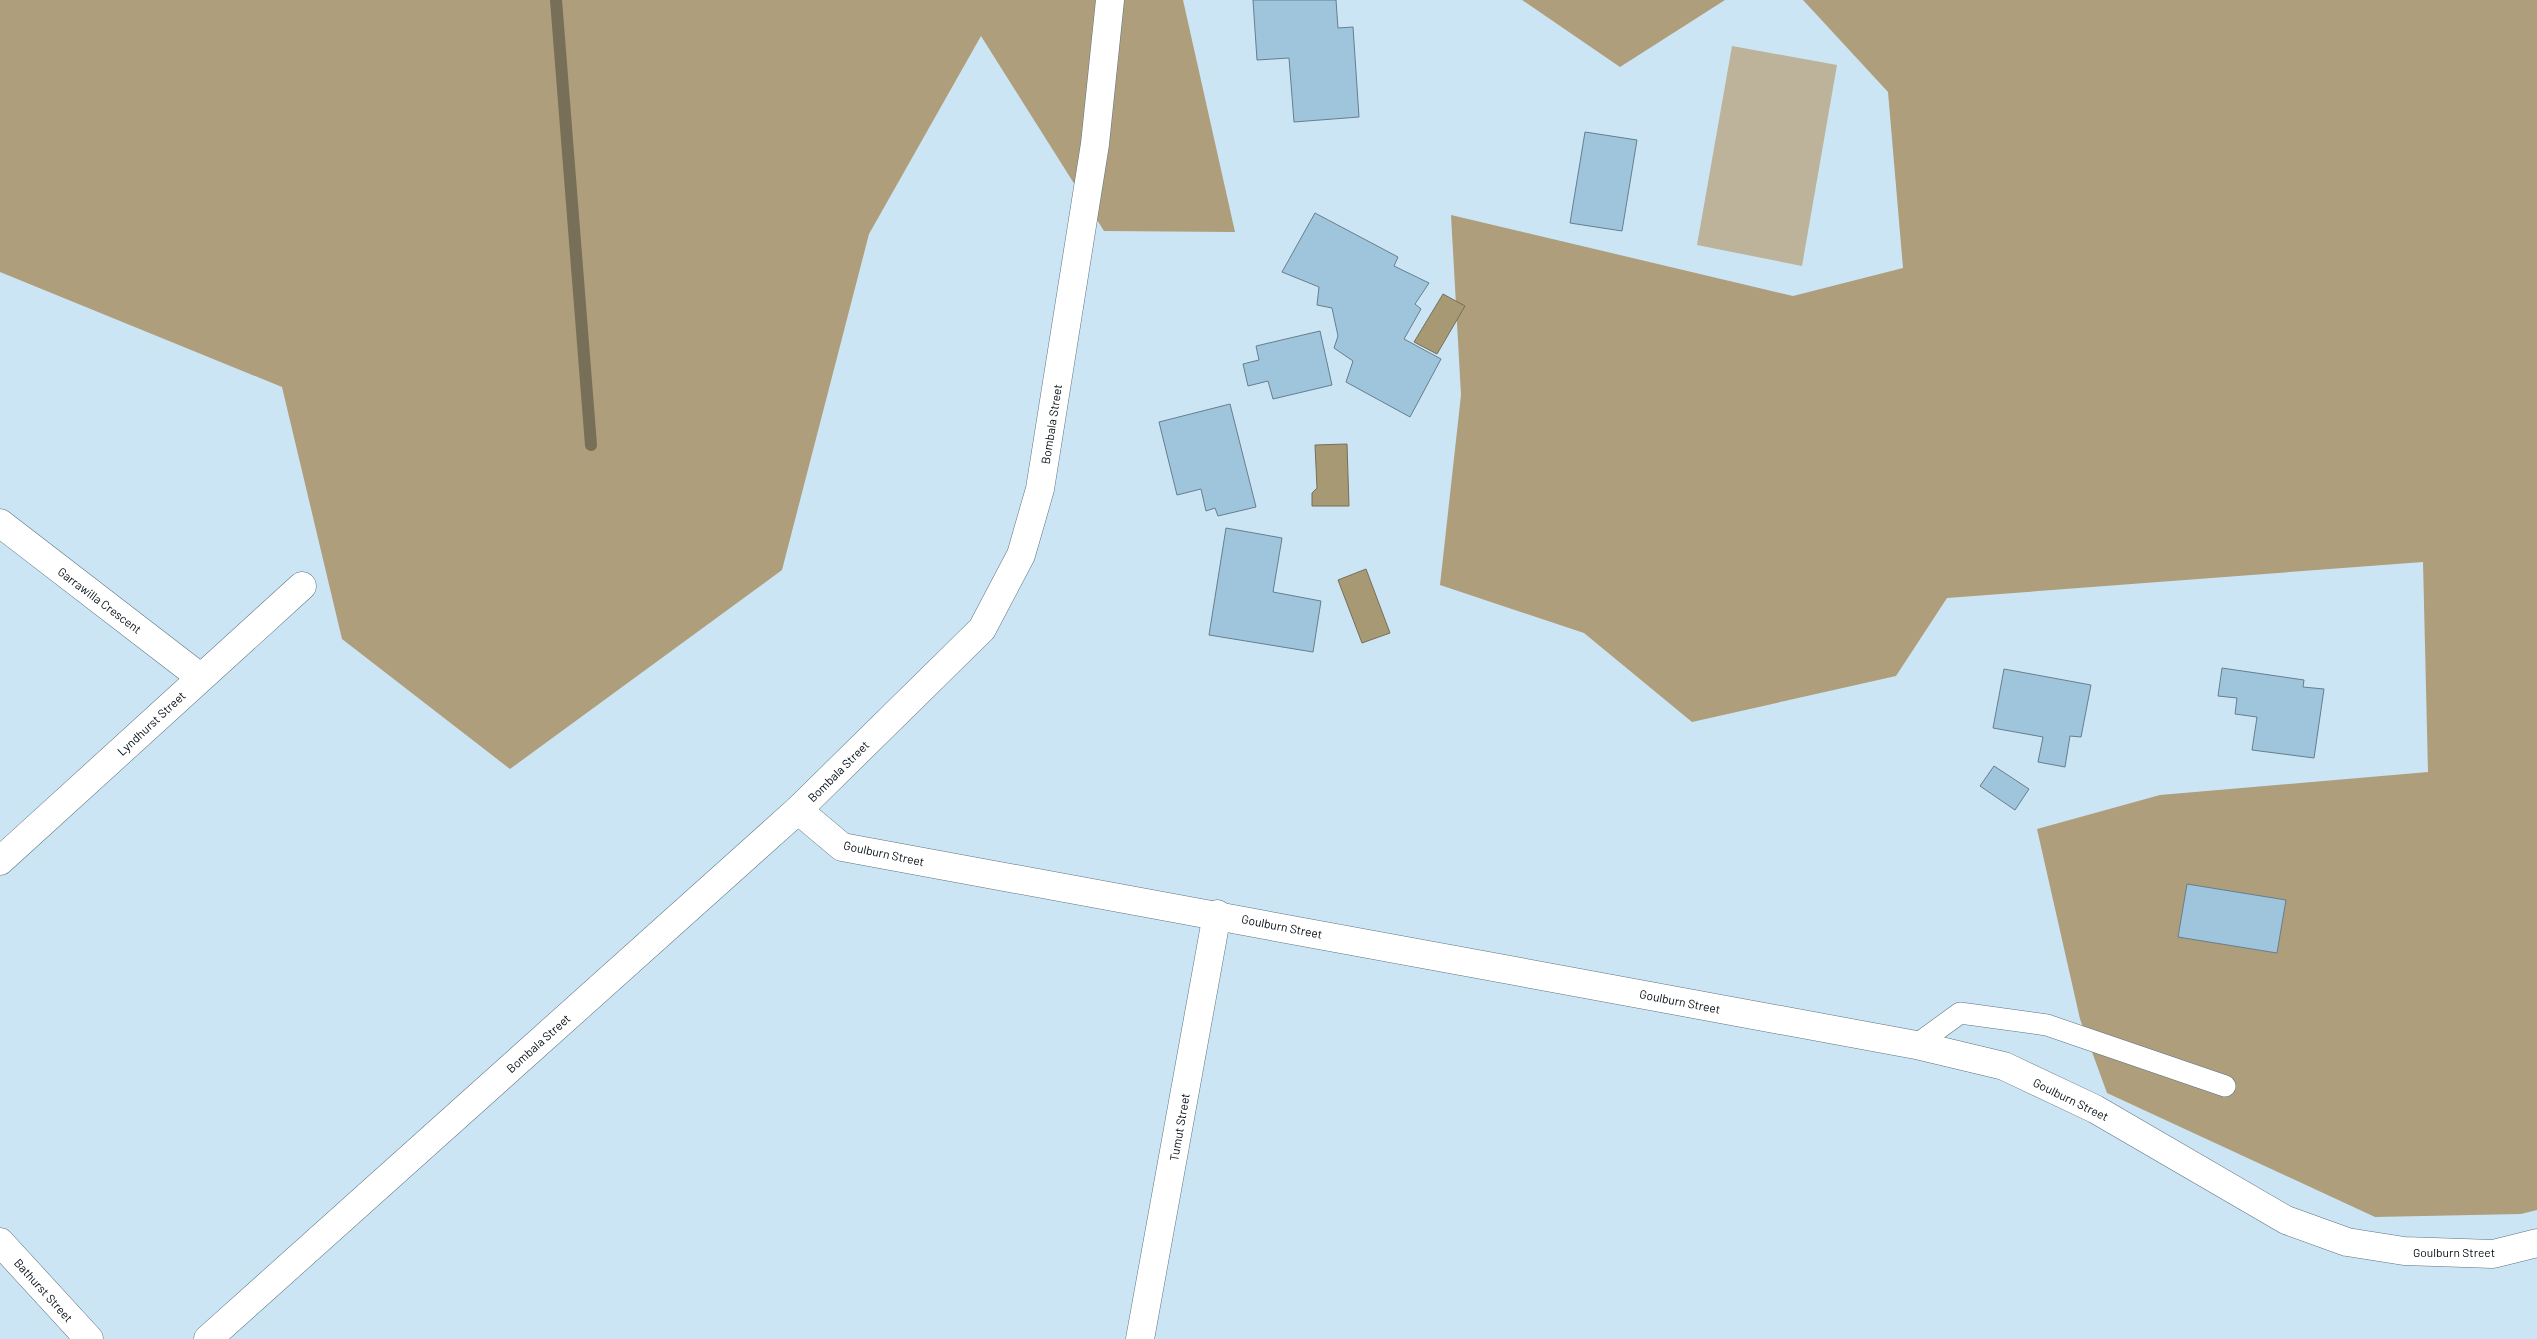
<svg xmlns="http://www.w3.org/2000/svg" width="2537" height="1339" font-family="Barlow,sans-serif">
  <rect width="100%" height="100%" fill="#cce5f4"/>
  <path fill="#bdb29a" d="M1732,46L1837,65L1802,266L1697,245Z"/>
  <g fill="#ae9e7b">
    <path d="M0,0H1183L1235,232L1104,231L981,36L869,234L782,570L510,769L342,639L282,387L0,272Z"/>
    <path d="M1522,0H1725L1620,67Z"/>
    <path d="M1803,0H2537V1210L2521,1214L2375,1217L2107,1093L2080,1019L2037,829L2160,795L2428,772L2423,562L1947,598L1896,676L1692,722L1584,633L1440,585L1461,395L1451,215L1793,296L1903,268L1888,92Z"/>
  </g>
  <g fill="#a89975" stroke="#776f57">
    <path d="M1443,294L1465,306L1437,354L1414,342Z"/>
    <path d="M1347,444L1349,506H1312V493L1317,488L1315,445Z"/>
    <path d="M1366,569L1390,633L1362,643L1338,580Z"/>
  </g>
  <g fill="none" stroke-linecap="round" stroke-linejoin="round">
    <path stroke="#776f57" stroke-width="12" d="M556,0L591,445"/>
  </g>
  <g fill="#9ec5dc" stroke="#677e8b">
    <path d="M1253,0H1336L1338,28L1353,27L1359,117L1294,122L1289,58L1257,60Z"/>
    <path d="M1585,132L1637,140L1622,231L1570,223Z"/>
    <path d="M1315,213L1398,257L1394,266L1429,283L1415,304L1421,309L1404,339L1441,359L1410,417L1346,382L1353,361L1334,348L1338,336L1332,308L1317,305L1319,287L1282,272Z"/>
    <path d="M1320,331L1332,385L1273,399L1268,381L1248,386L1243,364L1259,360L1256,346Z"/>
    <path d="M1230,404L1256,507L1218,516L1215,508L1206,511L1201,489L1177,495L1159,422Z"/>
    <path d="M1226,528L1282,538L1273,592L1321,601L1313,652L1209,635Z"/>
    <path d="M2222,668L2304,680L2303,687L2324,689L2314,758L2252,750L2257,717L2235,714L2237,698L2218,696Z"/>
    <path d="M2004,669L2091,685L2081,737L2070,736L2065,767L2038,762L2043,737L1993,728Z"/>
    <path d="M1994,766L2029,789L2015,810L1980,786Z"/>
    <path d="M2187,884L2286,900L2277,953L2178,937Z"/>
  </g>
  <g fill="none" stroke-linecap="round" stroke-linejoin="round">
    <g stroke="#5c727f" stroke-width="22">
      <path id="lane" d="M1916,1045L1960,1013L2047,1025L2225,1086"/>
    </g>
    <g stroke="#5c727f" stroke-width="29">
      <g id="street">
        <path d="M0,523L200,677"/>
        <path d="M798,810L842,847L1916,1045L2004,1066L2095,1109L2286,1220L2347,1242L2404,1251L2493,1254L2537,1243"/>
        <path d="M0,861L302,586"/>
        <path d="M0,1242L89,1339"/>
        <path d="M208,1339L798,810L982,629L1021,555L1040,489L1095,144L1110,0"/>
        <path d="M1140,1339L1217,914"/>
      </g>
    </g>
    <use href="#lane" stroke="#fff" stroke-width="21"/>
    <use href="#street" stroke="#fff" stroke-width="28"/>
  </g>
  <g text-anchor="middle" dominant-baseline="central" stroke-width="4" stroke-linejoin="round" paint-order="stroke">
    <g font-size="12" fill="#050d12" stroke="#fff">
      <text transform="translate(1051 424) rotate(-81)">Bombala Street</text>
      <text transform="translate(100 600) rotate(37)">Garrawilla Crescent</text>
      <text transform="translate(151 723) rotate(-43)">Lyndhurst Street</text>
      <text transform="translate(838 771) rotate(-45)">Bombala Street</text>
      <text transform="translate(884 853) rotate(12)">Goulburn Street</text>
      <text transform="translate(1282 926) rotate(11)">Goulburn Street</text>
      <text transform="translate(1680 1001) rotate(11)">Goulburn Street</text>
      <text transform="translate(538 1043) rotate(-42)">Bombala Street</text>
      <text transform="translate(2071 1099) rotate(26)">Goulburn Street</text>
      <text transform="translate(1179 1127) rotate(-80)">Tumut Street</text>
      <text x="2454" y="1252">Goulburn Street</text>
      <text transform="translate(44 1290) rotate(48)">Bathurst Street</text>
    </g>
  </g>
</svg>
